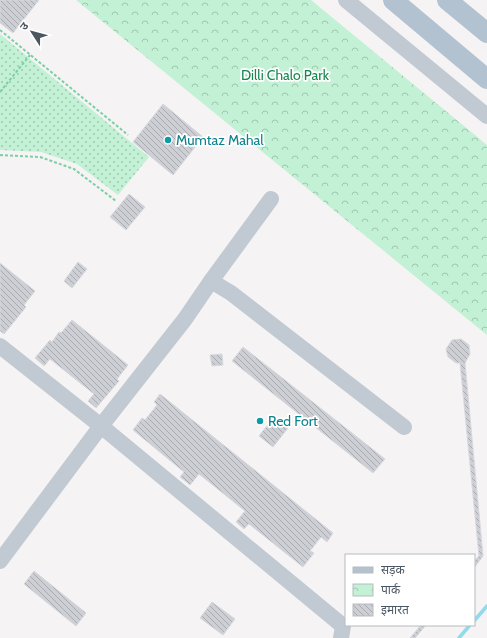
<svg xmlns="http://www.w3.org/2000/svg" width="487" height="638" font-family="Cabin,'Noto Sans Devanagari',sans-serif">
  <defs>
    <pattern id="park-crowns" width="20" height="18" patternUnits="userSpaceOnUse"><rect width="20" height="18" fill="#c3f1d5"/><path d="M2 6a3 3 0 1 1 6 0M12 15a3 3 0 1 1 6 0" fill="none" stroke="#a0c6b0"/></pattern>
    <pattern id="garden-dots" width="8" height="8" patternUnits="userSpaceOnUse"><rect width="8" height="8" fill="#c3f1d5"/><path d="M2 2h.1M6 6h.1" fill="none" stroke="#a0c6b0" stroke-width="1.8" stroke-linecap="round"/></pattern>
    <pattern id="building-back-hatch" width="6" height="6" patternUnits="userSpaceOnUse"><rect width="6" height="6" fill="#cdcfd5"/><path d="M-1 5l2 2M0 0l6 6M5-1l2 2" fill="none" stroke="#a8abb0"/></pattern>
  </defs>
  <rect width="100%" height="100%" fill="#f5f3f3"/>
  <path fill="url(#park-crowns)" d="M76,0H311L487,145V335Z"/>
  <path fill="url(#garden-dots)" d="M0,34L149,157L118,195L77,164L41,152L0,150Z"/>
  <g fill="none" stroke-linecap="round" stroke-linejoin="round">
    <g stroke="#90daee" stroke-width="3.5">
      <path d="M474,621L487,606"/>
      <path d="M459,638L470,625"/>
    </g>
  </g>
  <g fill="url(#building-back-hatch)" stroke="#d7d9de">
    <path d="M0,0H39L13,33L0,23Z"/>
    <path d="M163,104L203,137L173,175L133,142Z"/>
    <path d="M129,194L145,207L126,230L110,217Z"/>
    <path d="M78,262L87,269L72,288L64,281Z"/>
    <path d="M0,263L35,291L24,305L26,307L4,334L0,331Z"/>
    <path d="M72,320L128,365L117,379L119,381L96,408L88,401L94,394L50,359L44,366L35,358L50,340L52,342L59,332L61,333Z"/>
    <path d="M461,339L469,345L470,354L465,363L483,556L474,568V561L479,556L460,363H456L448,357L446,349L452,340Z"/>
    <path d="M243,347L385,459L373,473L232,361Z"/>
    <path d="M222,354L223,365L212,366L210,355Z"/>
    <path d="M160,394L333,533L327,542L321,537L310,551L314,553L303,567L249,524L244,529L236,522L245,511L199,474L190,485L180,477L184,472L133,430L142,418L145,420L157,405L154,402Z"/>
    <path d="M274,417L288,428L273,447L259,436Z"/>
    <path d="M34,571L86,613L76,626L24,584Z"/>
    <path d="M212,602L235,619L223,635L200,618Z"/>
    <path d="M421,625H426L415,638H410Z"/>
  </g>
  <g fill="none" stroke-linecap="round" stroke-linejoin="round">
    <g stroke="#7ad0a6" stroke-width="2" stroke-dasharray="3 2" stroke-linecap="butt">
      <path d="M0,30L128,135"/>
      <path d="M0,92L30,55"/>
      <path d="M0,155L40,157L74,169L116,201"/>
    </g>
    <g stroke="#c1cad2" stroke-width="16">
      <path d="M346,0L487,116"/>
      <path d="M211,281L231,293L404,427"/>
      <path d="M0,346L101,426L343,626L341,638"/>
      <path d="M0,561L101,426L185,319L211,281L271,199"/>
    </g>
    <g stroke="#b3c2d1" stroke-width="20">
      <path d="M393,0L487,79"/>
      <path d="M447,0L487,33"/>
    </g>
  </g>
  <g fill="#0f9aa8" stroke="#fff" stroke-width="1.5">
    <circle cx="168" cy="140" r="4"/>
    <circle cx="260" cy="421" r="4"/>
  </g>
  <g text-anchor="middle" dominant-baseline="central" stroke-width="3.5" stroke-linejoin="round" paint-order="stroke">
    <g font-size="14" fill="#17864f" stroke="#fff">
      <text x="285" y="75">Dilli Chalo Park</text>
    </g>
    <g font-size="14" fill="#0d838f" stroke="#fff" text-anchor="start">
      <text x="176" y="140">Mumtaz Mahal</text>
      <text x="268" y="421">Red Fort</text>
    </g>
  </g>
  <rect x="345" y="554" width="130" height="72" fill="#ffffff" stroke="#b7bbc0"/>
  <rect x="353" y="567" width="20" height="6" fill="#b3c2d1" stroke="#b7bbc0"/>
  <text x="381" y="574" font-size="12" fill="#4a5661">सड़क</text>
  <rect x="353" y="584" width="20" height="12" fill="url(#park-crowns)" stroke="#b7bbc0"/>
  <text x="381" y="594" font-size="12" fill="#4a5661">पार्क</text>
  <rect x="353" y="604" width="20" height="12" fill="url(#building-back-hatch)" stroke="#b7bbc0"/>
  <text x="381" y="614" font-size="12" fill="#4a5661">इमारत</text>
  <g transform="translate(32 32) rotate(306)" stroke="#ffffff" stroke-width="3" paint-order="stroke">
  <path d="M0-3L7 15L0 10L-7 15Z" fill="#4a5661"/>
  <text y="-6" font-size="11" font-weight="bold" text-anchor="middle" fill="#4a5661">उ</text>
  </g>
</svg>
